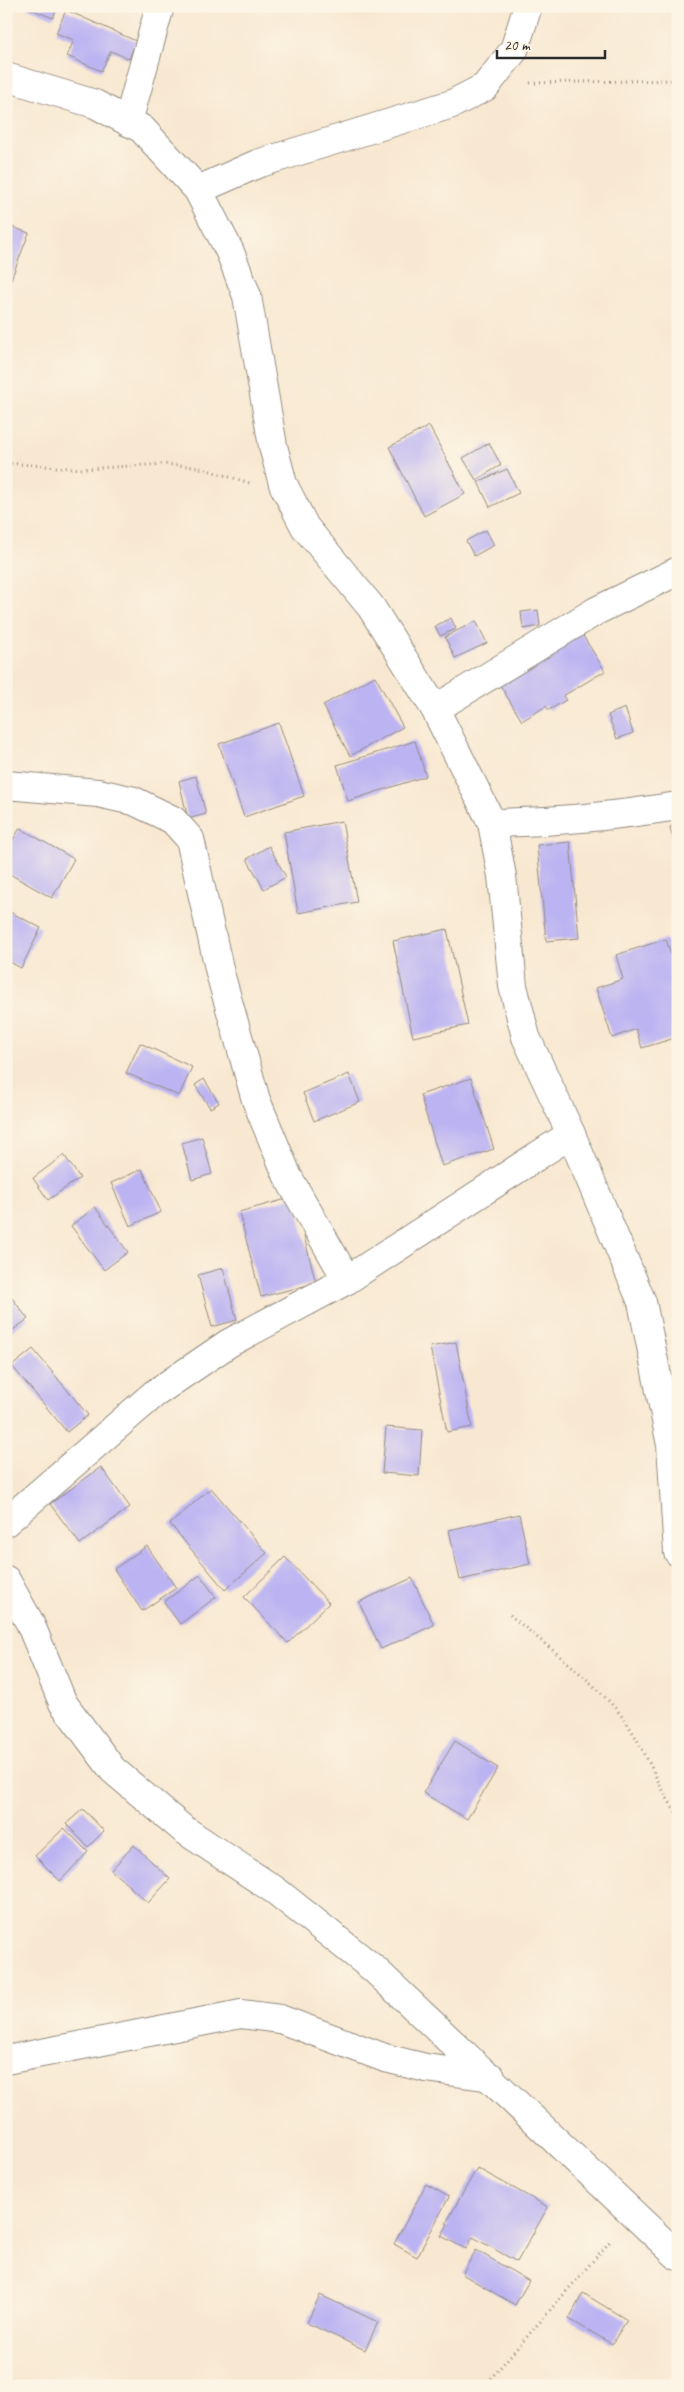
<svg xmlns="http://www.w3.org/2000/svg" width="684" height="2392" font-family="Caveat,sans-serif">
  <rect width="100%" height="100%" fill="#fcf5e5"/>
  <filter id="ink" filterUnits="userSpaceOnUse"><feTurbulence type="fractalNoise" baseFrequency=".02" numOctaves="2"/><feDisplacementMap in="SourceGraphic" scale="10" xChannelSelector="R" yChannelSelector="G"/><feConvolveMatrix kernelMatrix="1 2 1 2 8 2 1 2 1" color-interpolation-filters="sRGB"/></filter>
  <filter id="wash" filterUnits="userSpaceOnUse"><feTurbulence type="fractalNoise" baseFrequency=".0096" numOctaves="4" result="noise"/><feDisplacementMap in="SourceGraphic" scale="20" xChannelSelector="R" yChannelSelector="G"/><feGaussianBlur stdDeviation="1.12" result="paint"/><feColorMatrix in="noise" values="0 0 0 0 0 0 0 0 0 0 0 0 0 0 0 0 0 1.4 0 .05"/><feComposite in="paint" operator="in"/></filter>
  <g filter="url(#wash)">
    <rect width="100%" height="100%" fill="#f8e8d1"/>
    <g id="blocks">
      <g fill="#bcb4f2">
        <path d="M23,6H58L53,18Z"/>
        <path d="M66,10L136,41L129,59L111,51L101,71L67,56L74,40L56,33Z"/>
        <path d="M6,225L29,233L8,287H6Z"/>
        <path d="M429,426L465,494L424,516L389,447Z"/>
        <path d="M489,443L501,465L476,480L463,458Z"/>
        <path d="M507,469L519,493L490,507L478,482Z"/>
        <path d="M486,530L494,545L474,556L466,541Z"/>
        <path d="M538,610L540,626L523,629L521,612Z"/>
        <path d="M451,618L456,629L440,636L435,626Z"/>
        <path d="M476,621L487,643L455,658L445,637Z"/>
        <path d="M580,631L605,671L563,696L566,700L549,710L546,706L522,721L498,682Z"/>
        <path d="M375,676L403,727L350,756L323,705Z"/>
        <path d="M625,708L633,733L617,739L608,715Z"/>
        <path d="M279,723L304,796L244,817L219,744Z"/>
        <path d="M415,741L426,776L348,801L337,765Z"/>
        <path d="M196,776L206,814L188,819L179,781Z"/>
        <path d="M342,821L357,902L298,913L284,832Z"/>
        <path d="M678,824V853H677L670,827Z"/>
        <path d="M20,828L74,859L52,898L6,872V852Z"/>
        <path d="M570,842L579,938L546,941L537,845Z"/>
        <path d="M269,846L286,877L264,889L247,859Z"/>
        <path d="M6,910L41,928L21,968L6,960Z"/>
        <path d="M447,929L468,1025L413,1037L393,941Z"/>
        <path d="M666,939L678,977V1037L642,1048L636,1029L612,1038L596,988L623,979L616,955Z"/>
        <path d="M140,1043L192,1067L179,1096L126,1073Z"/>
        <path d="M349,1074L360,1102L314,1121L303,1093Z"/>
        <path d="M471,1078L494,1149L442,1166L420,1095Z"/>
        <path d="M204,1079L219,1103L210,1108L195,1085Z"/>
        <path d="M202,1137L212,1174L192,1180L182,1143Z"/>
        <path d="M64,1155L80,1178L48,1200L33,1178Z"/>
        <path d="M142,1169L161,1212L130,1226L111,1183Z"/>
        <path d="M294,1197L316,1283L261,1297L239,1212Z"/>
        <path d="M95,1207L128,1252L104,1270L71,1226Z"/>
        <path d="M223,1268L237,1320L212,1327L198,1275Z"/>
        <path d="M6,1290L28,1319L6,1335Z"/>
        <path d="M456,1342L472,1427L447,1432L430,1347Z"/>
        <path d="M33,1349L88,1415L67,1432L12,1366Z"/>
        <path d="M386,1427L422,1430L419,1476L382,1473Z"/>
        <path d="M101,1467L130,1507L80,1544L50,1504Z"/>
        <path d="M211,1488L267,1553L225,1590L170,1524Z"/>
        <path d="M519,1514L530,1564L460,1580L449,1530Z"/>
        <path d="M147,1546L176,1588L142,1611L114,1569Z"/>
        <path d="M285,1557L329,1603L288,1643L244,1597Z"/>
        <path d="M200,1575L216,1597L180,1624L164,1602Z"/>
        <path d="M412,1578L434,1625L381,1649L359,1602Z"/>
        <path d="M455,1741L498,1768L467,1819L423,1793Z"/>
        <path d="M83,1809L104,1831L88,1847L66,1824Z"/>
        <path d="M64,1828L88,1852L60,1881L35,1856Z"/>
        <path d="M134,1845L170,1879L148,1903L111,1870Z"/>
        <path d="M477,2168L548,2207L517,2262L473,2237L466,2249L441,2236L448,2224L446,2223Z"/>
        <path d="M426,2184L449,2197L417,2257L394,2244Z"/>
        <path d="M476,2250L529,2281L515,2305L462,2274Z"/>
        <path d="M583,2293L627,2320L612,2344L569,2319Z"/>
        <path d="M320,2295L378,2322L365,2350L307,2323Z"/>
      </g>
    </g>
  </g>
  <g filter="url(#ink)">
    <use href="#blocks" fill-opacity="0" stroke="#928a7e" stroke-width="1"/>
    <g fill="none" stroke-linecap="round" stroke-linejoin="round">
      <g stroke="#928a7e" stroke-width="30">
        <g id="minor">
          <path d="M6,77L95,104L142,129L198,190L230,252L247,296L273,446L283,484L305,527L371,607L435,709L492,823L502,876L513,986L526,1037L571,1134L642,1302L671,1445L678,1552"/>
          <path d="M128,122L160,6"/>
          <path d="M198,190L257,164L452,104L485,87L514,50L528,6"/>
          <path d="M435,709L596,611L678,571"/>
          <path d="M6,785L98,793L134,801L173,820L190,839L220,973L256,1100L288,1177L347,1280"/>
          <path d="M492,823C555,822 616,816 678,806"/>
          <path d="M6,1522L154,1394L229,1343L347,1280L571,1134"/>
          <path d="M6,1580L30,1623L63,1703L113,1770L183,1829L276,1891L374,1969L678,2256"/>
          <path d="M6,2060L241,2014L280,2019L385,2058L426,2068L491,2077"/>
        </g>
      </g>
      <g stroke="#928a7e" stroke-width="3" stroke-dasharray="1 4" stroke-linecap="butt">
        <path d="M530,83L678,80"/>
        <path d="M6,463L83,469L162,464L197,467L250,483"/>
        <path d="M510,1615C545,1645 603,1687 628,1725C647,1753 658,1787 678,1815"/>
        <path d="M484,2386L612,2239"/>
      </g>
      <use href="#minor" stroke="#fff" stroke-width="28"/>
    </g>
  </g>
  <rect width="684" height="2392" fill="none" stroke="#fcf5e5" stroke-width="25"/>
  <path d="M497 50v8h108v-8" fill="none" stroke="#2b2b2b" stroke-width="2.5"/>
  <text x="504" y="50" font-size="15" fill="#2b2b2b" stroke="#fcf5e5" stroke-width="4" paint-order="stroke">20 m</text>
</svg>
